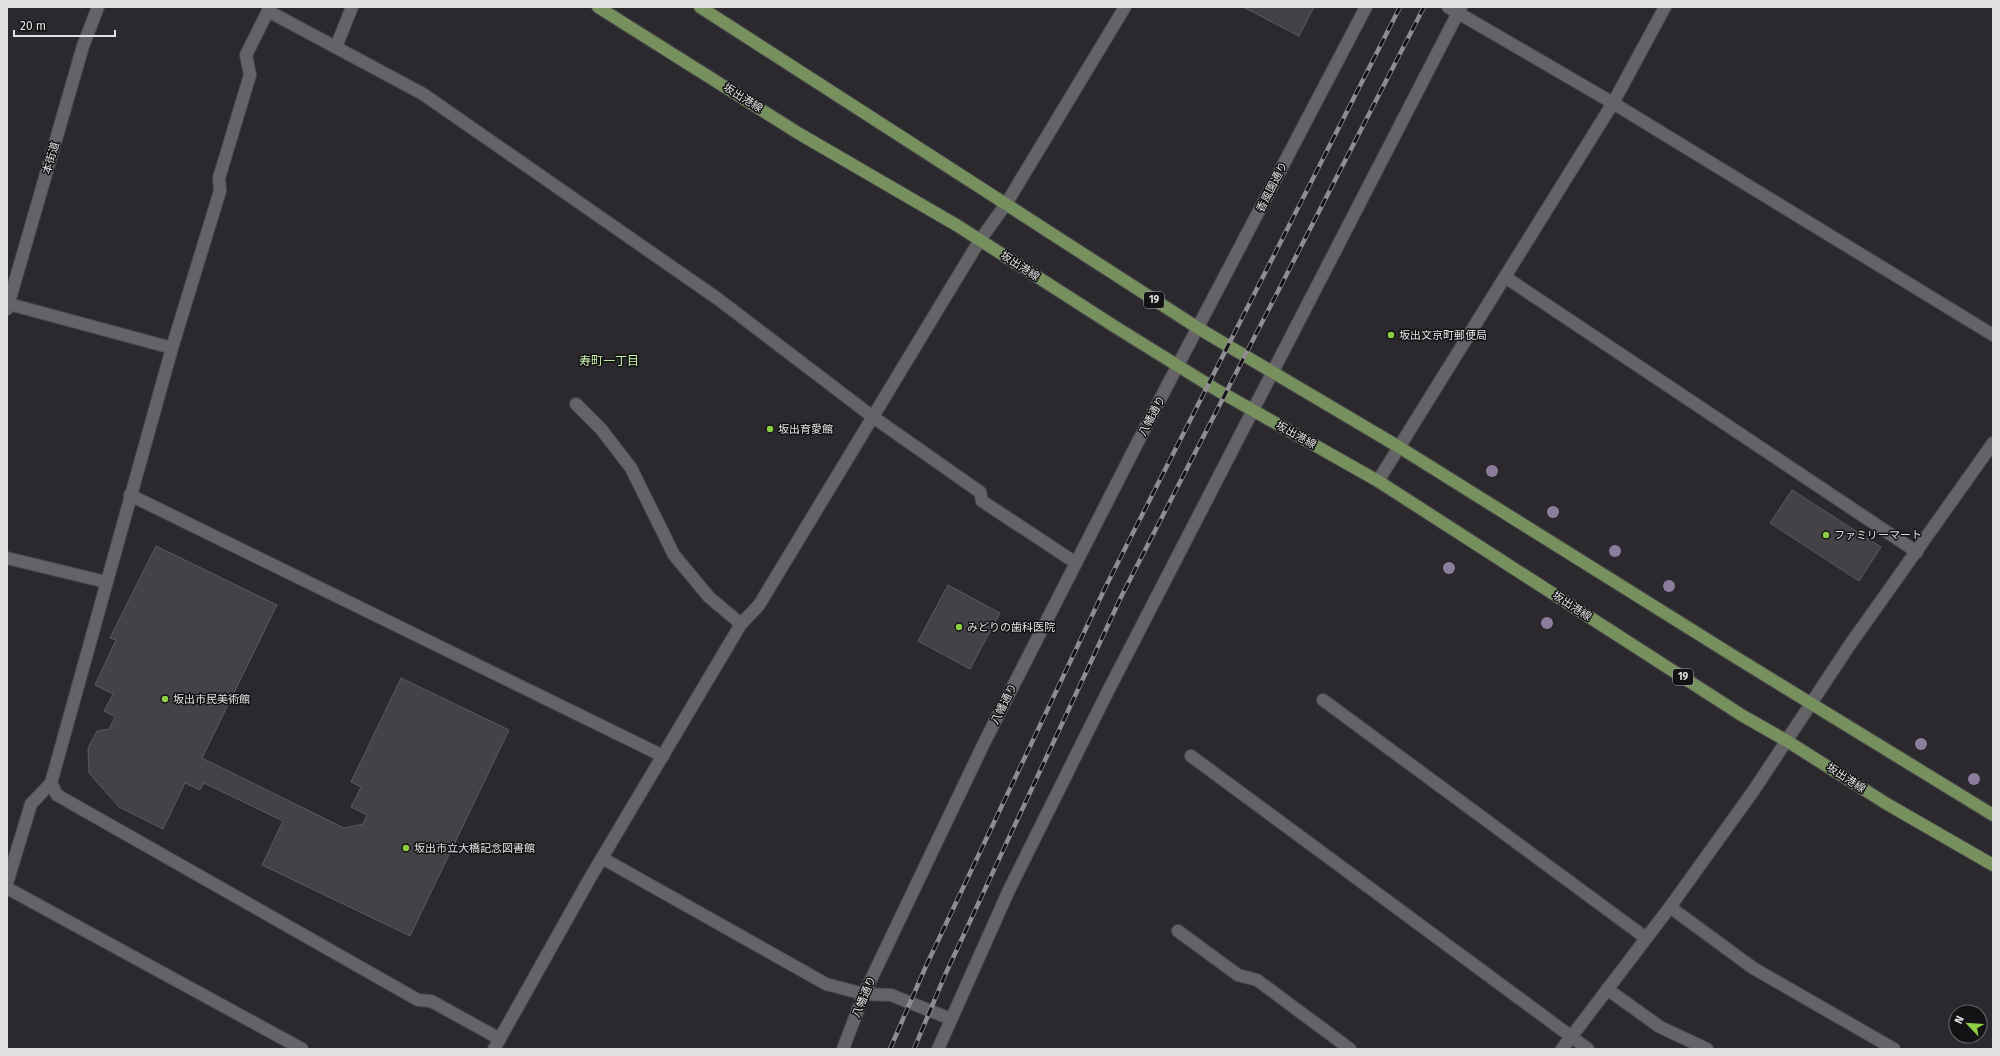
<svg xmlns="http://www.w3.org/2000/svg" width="2000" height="1056" font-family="'Fira Sans','Noto Sans JP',sans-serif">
  <rect width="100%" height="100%" fill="#2b292d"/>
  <g fill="#444246" stroke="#5b595e">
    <path d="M1243,7H1314L1299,36Z"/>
    <path d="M1792,490L1881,547L1859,581L1770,523Z"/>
    <path d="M156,546L277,605L202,758L344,828L363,824L367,815L351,807L361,787L351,782L401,678L509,730L410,936L262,865L283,821L204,783L200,790L185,783L163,829L119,807L89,773L88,748L97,731L109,729L115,717L104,711L113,694L95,685L116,640L110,638Z"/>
    <path d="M948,585L1000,613L970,669L918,641Z"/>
  </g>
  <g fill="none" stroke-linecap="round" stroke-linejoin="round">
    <g stroke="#49474b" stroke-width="14">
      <g id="minor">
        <path d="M1448,7L1613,103L1993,335"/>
        <path d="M336,47L352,7"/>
        <path d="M1505,277L1917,552"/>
        <path d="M9,304L172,348"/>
        <path d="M7,309L83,46L98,7"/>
        <path d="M576,404L601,429L631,468L674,555L709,597L741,624"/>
        <path d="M1378,481L1613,103L1665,7"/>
        <path d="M130,495L663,756"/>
        <path d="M7,558L106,582"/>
        <path d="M1323,700L1646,938"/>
        <path d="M1191,756L1588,1049"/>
        <path d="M51,783L57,795L418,1000L431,1001L500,1039"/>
        <path d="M602,858L826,984L864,994L891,995L951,1019"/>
        <path d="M7,883L31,804L51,783L172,348L220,191L219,178L250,75L246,55L268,11L423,94L718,299L873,417L980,492L982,501L1076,563"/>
        <path d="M7,888L302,1049"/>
        <path d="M1670,907L1753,968L1894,1049"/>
        <path d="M1178,931L1238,975L1257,980L1350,1049"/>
        <path d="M1607,989L1660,1027L1707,1049"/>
        <path d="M494,1049L590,878L741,624L759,605L955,281L980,240L1006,204L1125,7"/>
        <path d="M843,1049L864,994L985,741L1146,426L1366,7"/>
        <path d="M938,1049L1009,890L1106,695L1461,7"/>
        <path d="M1562,1049L1670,907L1754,790L1849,646L1993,443"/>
      </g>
    </g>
    <g stroke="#49474b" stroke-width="14">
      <g id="major">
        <path d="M598,7L798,133L958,226L1117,328L1217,390L1378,481L1743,716L1787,741L1887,804L1993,865"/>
        <path d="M700,7L1198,328L1399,447L1732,655L1993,815"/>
      </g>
    </g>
    <use href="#minor" stroke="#656368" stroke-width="12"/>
    <use href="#major" stroke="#76905e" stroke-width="12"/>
    <g stroke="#8f8d91" stroke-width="4.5">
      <g id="rail">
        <path d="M890,1049L926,966L1106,586L1400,7"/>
        <path d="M914,1049L945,975L1122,595L1424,7"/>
      </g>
    </g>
    <use href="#rail" stroke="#131214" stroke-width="3" stroke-dasharray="9" stroke-linecap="butt"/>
  </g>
  <g fill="#8c7c9e">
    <circle cx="1492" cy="471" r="6"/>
    <circle cx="1553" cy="512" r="6"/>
    <circle cx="1615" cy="551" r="6"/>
    <circle cx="1449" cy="568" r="6"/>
    <circle cx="1669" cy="586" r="6"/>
    <circle cx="1547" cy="623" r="6"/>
    <circle cx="1921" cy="744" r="6"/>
    <circle cx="1974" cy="779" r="6"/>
  </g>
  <g fill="#8dce44" stroke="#131214" stroke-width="1.5">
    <circle cx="1391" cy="335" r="4"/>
    <circle cx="770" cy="429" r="4"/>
    <circle cx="1826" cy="535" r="4"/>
    <circle cx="959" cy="627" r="4"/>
    <circle cx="165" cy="699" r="4"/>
    <circle cx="406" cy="848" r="4"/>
  </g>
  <g text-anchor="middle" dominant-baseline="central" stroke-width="3" stroke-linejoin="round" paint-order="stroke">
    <g fill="#131214" stroke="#a3a2a5" stroke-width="1">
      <rect x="1144" y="292" width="20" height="16" rx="3"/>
      <rect x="1673" y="669" width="20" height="16" rx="3"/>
    </g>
    <g font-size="10" font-weight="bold" fill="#e1e0e3">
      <text x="1154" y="300">19</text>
      <text x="1683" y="677">19</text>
    </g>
    <g font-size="11" fill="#e1e0e3" stroke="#131214">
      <text transform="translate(743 98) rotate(32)">坂出港線</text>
      <text transform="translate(51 158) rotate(-74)">本街道</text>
      <text transform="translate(1272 187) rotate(-63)">香風園通り</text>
      <text transform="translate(1020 266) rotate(33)">坂出港線</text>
      <text transform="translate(1152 416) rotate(-62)">八幡通り</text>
      <text transform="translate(1296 435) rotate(29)">坂出港線</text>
      <text transform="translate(1572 606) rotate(33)">坂出港線</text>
      <text transform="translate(1004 704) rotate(-63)">八幡通り</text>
      <text transform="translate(1846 778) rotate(33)">坂出港線</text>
      <text transform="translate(864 997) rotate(-67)">八幡通り</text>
    </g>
    <g font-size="11" fill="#e1e0e3" stroke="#131214" text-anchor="start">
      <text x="1399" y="335">坂出文京町郵便局</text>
      <text x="778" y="429">坂出育愛館</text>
      <text x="1834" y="535">ファミリーマート</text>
      <text x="967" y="627">みどりの歯科医院</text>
      <text x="173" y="699">坂出市民美術館</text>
      <text x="414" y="848">坂出市立大橋記念図書館</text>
    </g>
    <g font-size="12" fill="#cdf2ac" stroke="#131214">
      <text x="609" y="361">寿町一丁目</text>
    </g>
  </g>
  <rect width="2000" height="1056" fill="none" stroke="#e1e0e3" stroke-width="16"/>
  <g transform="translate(1968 1024) rotate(295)"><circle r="19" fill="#131214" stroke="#656467"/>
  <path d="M0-3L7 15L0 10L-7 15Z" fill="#8dce44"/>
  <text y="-6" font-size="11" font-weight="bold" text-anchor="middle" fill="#e1e0e3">N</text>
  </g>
  <path d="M14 30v6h101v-6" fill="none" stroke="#e1e0e3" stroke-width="2"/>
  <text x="20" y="30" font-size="12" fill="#e1e0e3" stroke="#131214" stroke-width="3" paint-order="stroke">20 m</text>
</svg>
